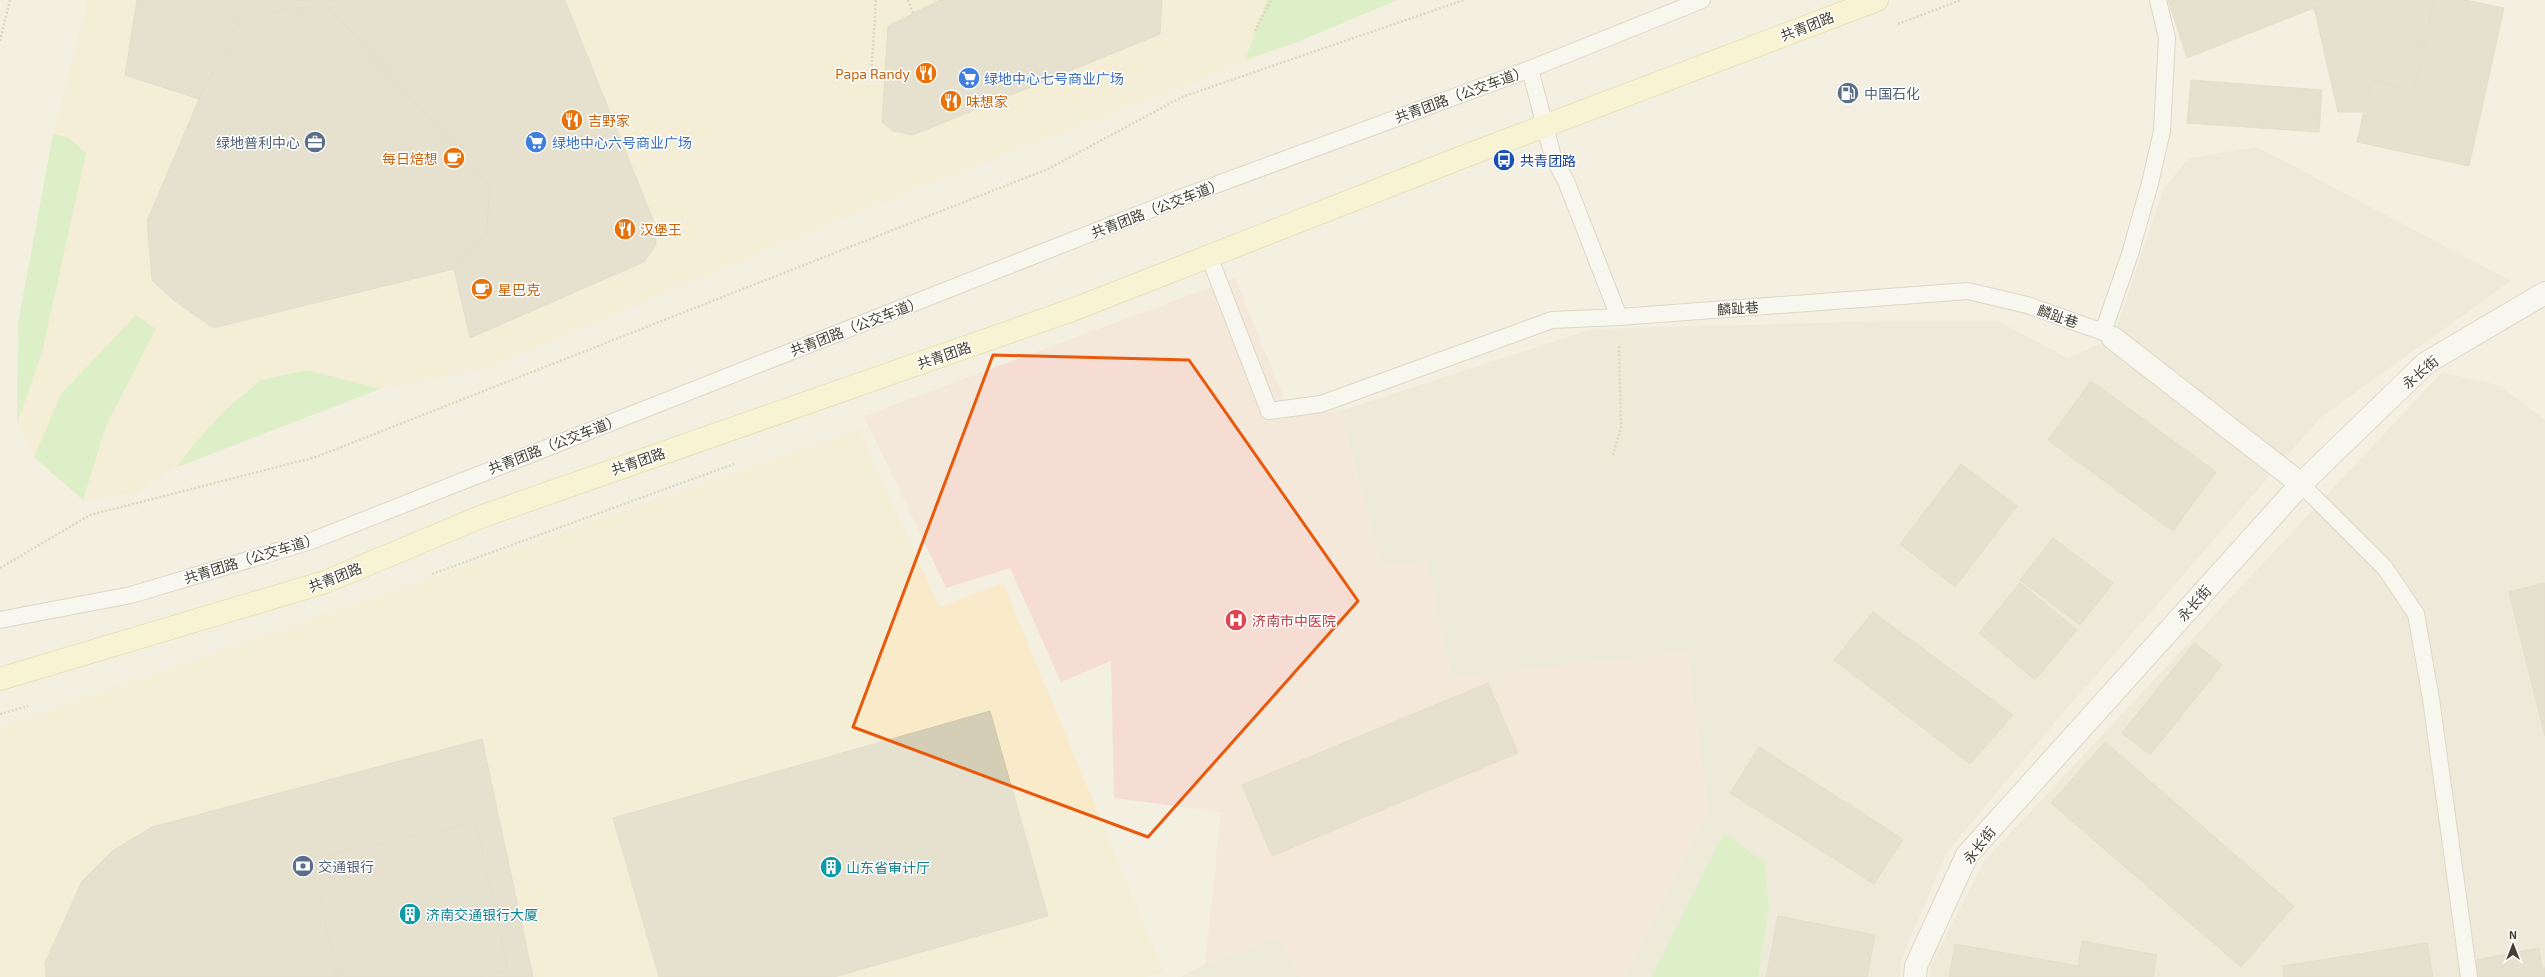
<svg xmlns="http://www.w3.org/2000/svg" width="2545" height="977" font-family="'Exo 2','Noto Sans SC',sans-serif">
  <rect width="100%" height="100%" fill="#f3f0e2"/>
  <g fill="#e8e3cf">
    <path d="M2257,147L2511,281L2320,418L2056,721L1946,854L1901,961L1900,977H1623L1708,812L1687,653L1451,678L1426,562L1381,565L1340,411L1592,329L1890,321H1998L2067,358L2113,338L2164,188L2189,158Z"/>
    <path d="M2442,372L2501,386L2545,420V977H1930L1931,965L1984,861Z"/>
    <path d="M1280,936L1301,977H1181L1205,964Z"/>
  </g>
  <g fill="#f9ebca">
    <path d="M88,0H1397L1300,41L866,208L490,367L380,389L177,467L135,493L83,500L34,457L17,423L18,324L53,134Z"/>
    <path d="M859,429L939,607L1003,583L1164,972L1144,977H0V727Z"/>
  </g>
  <path fill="#f6ddd3" d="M1235,278L1291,415L1340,411L1381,565L1426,561L1451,678L1687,652L1708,812L1623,977H1301L1280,936L1205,964L1221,812L1114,798L1111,661L1061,682L1010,568L946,588L864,416Z"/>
  <g fill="#c3eda5">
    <path d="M1267,0H1397L1300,41L1245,60Z"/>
    <path d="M53,134L68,137L86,153L42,353L17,423L18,324Z"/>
    <path d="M136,315L156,329L106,426L83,500L34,457L61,394Z"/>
    <path d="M307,370L380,389L177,467L194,444L225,410L261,380Z"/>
    <path d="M1724,833L1764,862L1769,906L1758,977H1652Z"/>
  </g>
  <g fill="#d5ceb6" stroke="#d2c7a9">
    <path d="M137,0H565L654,222L656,245L644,262L470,338L454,269L487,234L489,185L326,4L242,17L199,99L125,75Z"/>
    <path d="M940,0H1162L1160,34L913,135L893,131L882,122L888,26Z"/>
    <path d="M2168,0H2334L2187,58Z"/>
    <path d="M2334,0H2434L2414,90L2371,80L2364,112H2338L2314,7Z"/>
    <path d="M2434,0H2465L2504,8L2469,166L2357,142L2371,80L2414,90Z"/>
    <path d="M326,4L489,185L487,234L454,269L213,328L172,299L152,280L147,221L199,99L242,17Z"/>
    <path d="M2191,80L2322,90L2319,132L2187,123Z"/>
    <path d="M2091,381L2216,472L2173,531L2048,440Z"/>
    <path d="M1961,464L2017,506L1955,587L1900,544Z"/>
    <path d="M2053,538L2113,583L2080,625L2020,580Z"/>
    <path d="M2020,583L2077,630L2035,680L1979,633Z"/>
    <path d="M2545,583V736L2509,592Z"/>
    <path d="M1873,612L2013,715L1970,764L1834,660Z"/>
    <path d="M2194,643L2222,665L2150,755L2122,733Z"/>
    <path d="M1488,683L1518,753L1272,856L1242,785Z"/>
    <path d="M990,711L1048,916L834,977H659L613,818Z"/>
    <path d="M482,739L533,977H46L45,963L82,881L112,851L152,827Z"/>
    <path d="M2105,742L2294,906L2241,967L2051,803Z"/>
    <path d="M1759,747L1903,839L1874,884L1730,793Z"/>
    <path d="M476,823L508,970L475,977H337L311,858Z"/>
    <path d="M1778,916L1875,935L1867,977H1766Z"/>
    <path d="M2082,941L2157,955L2153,977H1949L1955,944L2078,966Z"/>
    <path d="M2427,943L2433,977H2284L2283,966Z"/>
    <path d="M2539,948L2542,969L2545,968V977H2474L2471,961Z"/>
  </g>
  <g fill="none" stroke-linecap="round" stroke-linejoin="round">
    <g stroke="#bfbaa4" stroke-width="18">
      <g id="lane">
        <path d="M1530,69L1553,157L1566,181L1619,317L1968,291L2027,305L2103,332L2113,338"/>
        <path d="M1209,256L1269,411L1321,404L1552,320L1619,317"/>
        <path d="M2103,332L2130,254L2150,183L2162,131L2167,38L2158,0"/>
        <path d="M2301,484L2385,568L2416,614L2431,699L2469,977"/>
        <path d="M0,620L131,595L311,541L1180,198L1530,69L1702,0"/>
      </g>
    </g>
    <g stroke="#bfbaa4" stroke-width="24">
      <g id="street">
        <path d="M2113,338L2301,484"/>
        <path d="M1915,977L1916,966L1967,855L2301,484L2426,363L2545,293"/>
      </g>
    </g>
    <g stroke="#d9cf8c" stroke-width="24">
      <path id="secondary" d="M0,679L325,582L483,516L1072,310L1460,158L1877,0"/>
    </g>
    <g stroke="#c3b893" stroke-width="2.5" stroke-dasharray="2 2" stroke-linecap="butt">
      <path d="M908,0L913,13"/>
      <path d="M1898,24L1961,0"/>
      <path d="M1255,31L1271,0"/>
      <path d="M0,41L10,0"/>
      <path d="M871,78L876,0"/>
      <path d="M1613,455L1621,428L1619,346"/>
      <path d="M0,568L90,515L316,457L1048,169L1182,97L1464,0"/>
      <path d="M432,574L734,464"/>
      <path d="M0,714L28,706"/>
    </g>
    <use href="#lane" stroke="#fff" stroke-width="16"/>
    <use href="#street" stroke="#fff" stroke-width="22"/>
    <use href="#secondary" stroke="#fff8c0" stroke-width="22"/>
  </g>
  <path d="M0 0H2545V977H0ZM993,355L1189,360L1358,601L1148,837L853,727Z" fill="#f3f0e2" fill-opacity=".55" fill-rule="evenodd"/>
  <path fill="none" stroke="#e8590c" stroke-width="3" stroke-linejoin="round" d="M993,355L1189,360L1358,601L1148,837L853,727Z"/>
  <defs>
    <g id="restaurant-disc" transform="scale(1.15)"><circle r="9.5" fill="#e8710a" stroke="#fff"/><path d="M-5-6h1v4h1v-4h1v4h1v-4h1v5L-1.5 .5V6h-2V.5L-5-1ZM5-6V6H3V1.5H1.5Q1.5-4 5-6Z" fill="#fff"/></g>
    <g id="supermarket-disc" transform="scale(1.15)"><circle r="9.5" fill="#3f7fe0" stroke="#fff"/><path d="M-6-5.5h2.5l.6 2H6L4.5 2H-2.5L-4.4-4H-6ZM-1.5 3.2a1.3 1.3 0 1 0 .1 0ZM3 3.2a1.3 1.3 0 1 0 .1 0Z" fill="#fff"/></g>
    <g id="fuel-disc" transform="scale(1.15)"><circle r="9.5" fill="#5c6f8a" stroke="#fff"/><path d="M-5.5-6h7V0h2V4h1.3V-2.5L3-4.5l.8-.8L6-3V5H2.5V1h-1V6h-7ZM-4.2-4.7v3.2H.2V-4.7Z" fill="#fff"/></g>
    <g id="office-disc" transform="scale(1.15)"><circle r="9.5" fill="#5c6f8a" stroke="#fff"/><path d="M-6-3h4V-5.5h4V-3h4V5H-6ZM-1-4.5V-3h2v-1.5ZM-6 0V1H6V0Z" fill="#fff"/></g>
    <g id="cafe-disc" transform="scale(1.15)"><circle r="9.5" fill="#e8710a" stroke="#fff"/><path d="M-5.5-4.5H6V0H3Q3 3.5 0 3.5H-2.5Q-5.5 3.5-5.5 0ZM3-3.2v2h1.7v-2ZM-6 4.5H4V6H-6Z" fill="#fff"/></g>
    <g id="bus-disc" transform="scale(1.15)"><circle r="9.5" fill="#1a4fb4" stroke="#fff"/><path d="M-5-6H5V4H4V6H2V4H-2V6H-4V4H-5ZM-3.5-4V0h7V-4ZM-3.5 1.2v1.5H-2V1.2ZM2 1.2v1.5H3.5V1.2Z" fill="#fff"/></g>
    <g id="hospital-disc" transform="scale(1.15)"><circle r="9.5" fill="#e0444e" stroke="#fff"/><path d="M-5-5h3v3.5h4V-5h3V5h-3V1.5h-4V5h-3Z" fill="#fff"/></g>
    <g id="bank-disc" transform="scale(1.15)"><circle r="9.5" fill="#5c6f8a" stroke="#fff"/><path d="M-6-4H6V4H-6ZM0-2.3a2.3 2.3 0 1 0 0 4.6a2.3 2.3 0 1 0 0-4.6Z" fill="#fff"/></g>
    <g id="building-disc" transform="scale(1.15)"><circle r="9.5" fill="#0f9aa8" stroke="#fff"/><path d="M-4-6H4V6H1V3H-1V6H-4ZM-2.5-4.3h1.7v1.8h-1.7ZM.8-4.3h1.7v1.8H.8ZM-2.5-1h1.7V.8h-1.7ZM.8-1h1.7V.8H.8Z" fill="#fff"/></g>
  </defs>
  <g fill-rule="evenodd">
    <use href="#restaurant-disc" x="926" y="73"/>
    <use href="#supermarket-disc" x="969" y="78"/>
    <use href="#fuel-disc" x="1848" y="93"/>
    <use href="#restaurant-disc" x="951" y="101"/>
    <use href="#restaurant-disc" x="572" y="120"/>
    <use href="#office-disc" x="315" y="142"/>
    <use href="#supermarket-disc" x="536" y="142"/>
    <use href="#cafe-disc" x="454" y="158"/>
    <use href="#bus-disc" x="1504" y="160"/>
    <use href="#restaurant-disc" x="625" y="229"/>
    <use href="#cafe-disc" x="482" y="289"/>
    <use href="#hospital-disc" x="1236" y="620"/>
    <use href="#bank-disc" x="303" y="866"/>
    <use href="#building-disc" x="831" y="867"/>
    <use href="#building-disc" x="410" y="914"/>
  </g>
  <g text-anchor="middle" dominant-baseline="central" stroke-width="3" stroke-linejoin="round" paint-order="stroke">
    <g font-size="14" fill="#454032" stroke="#fff">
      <text transform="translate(1807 26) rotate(-21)">共青团路</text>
      <text transform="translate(1461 94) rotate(-20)">共青团路（公交车道）</text>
      <text transform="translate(1157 208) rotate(-21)">共青团路（公交车道）</text>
      <text transform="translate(1738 308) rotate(-4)">麟趾巷</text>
      <text transform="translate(2058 316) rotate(19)">麟趾巷</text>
      <text transform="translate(856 326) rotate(-21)">共青团路（公交车道）</text>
      <text transform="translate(944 355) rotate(-19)">共青团路</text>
      <text transform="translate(2420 372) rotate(-40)">永长街</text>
      <text transform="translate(554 444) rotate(-21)">共青团路（公交车道）</text>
      <text transform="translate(638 461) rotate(-19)">共青团路</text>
      <text transform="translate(251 558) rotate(-17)">共青团路（公交车道）</text>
      <text transform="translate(335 577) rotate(-21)">共青团路</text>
      <text transform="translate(2194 603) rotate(-48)">永长街</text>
      <text transform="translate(1979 845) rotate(-52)">永长街</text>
    </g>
    <g font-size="14" fill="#c56008" stroke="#fff" text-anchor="start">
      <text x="910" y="73" text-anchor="end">Papa Randy</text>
      <text x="966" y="101">味想家</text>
      <text x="588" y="120">吉野家</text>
      <text x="438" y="158" text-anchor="end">每日焙想</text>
      <text x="640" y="229">汉堡王</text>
      <text x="498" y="289">星巴克</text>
    </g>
    <g font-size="14" fill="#366cbe" stroke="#fff" text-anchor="start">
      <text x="984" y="78">绿地中心七号商业广场</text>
      <text x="552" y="142">绿地中心六号商业广场</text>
    </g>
    <g font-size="14" fill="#4e5e75" stroke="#fff" text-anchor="start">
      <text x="1864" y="93">中国石化</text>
      <text x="300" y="142" text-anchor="end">绿地普利中心</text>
      <text x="318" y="866">交通银行</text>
    </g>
    <g font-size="14" fill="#164399" stroke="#fff" text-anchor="start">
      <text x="1520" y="160">共青团路</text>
    </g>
    <g font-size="14" fill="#be3a42" stroke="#fff" text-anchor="start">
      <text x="1252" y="620">济南市中医院</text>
    </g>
    <g font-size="14" fill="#0d838f" stroke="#fff" text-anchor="start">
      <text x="846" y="867">山东省审计厅</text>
      <text x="426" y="914">济南交通银行大厦</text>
    </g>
  </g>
  <g transform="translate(2513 945)" stroke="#ffffff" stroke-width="3" paint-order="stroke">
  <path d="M0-3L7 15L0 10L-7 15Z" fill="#454032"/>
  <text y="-6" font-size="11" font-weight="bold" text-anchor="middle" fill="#454032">N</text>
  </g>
</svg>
